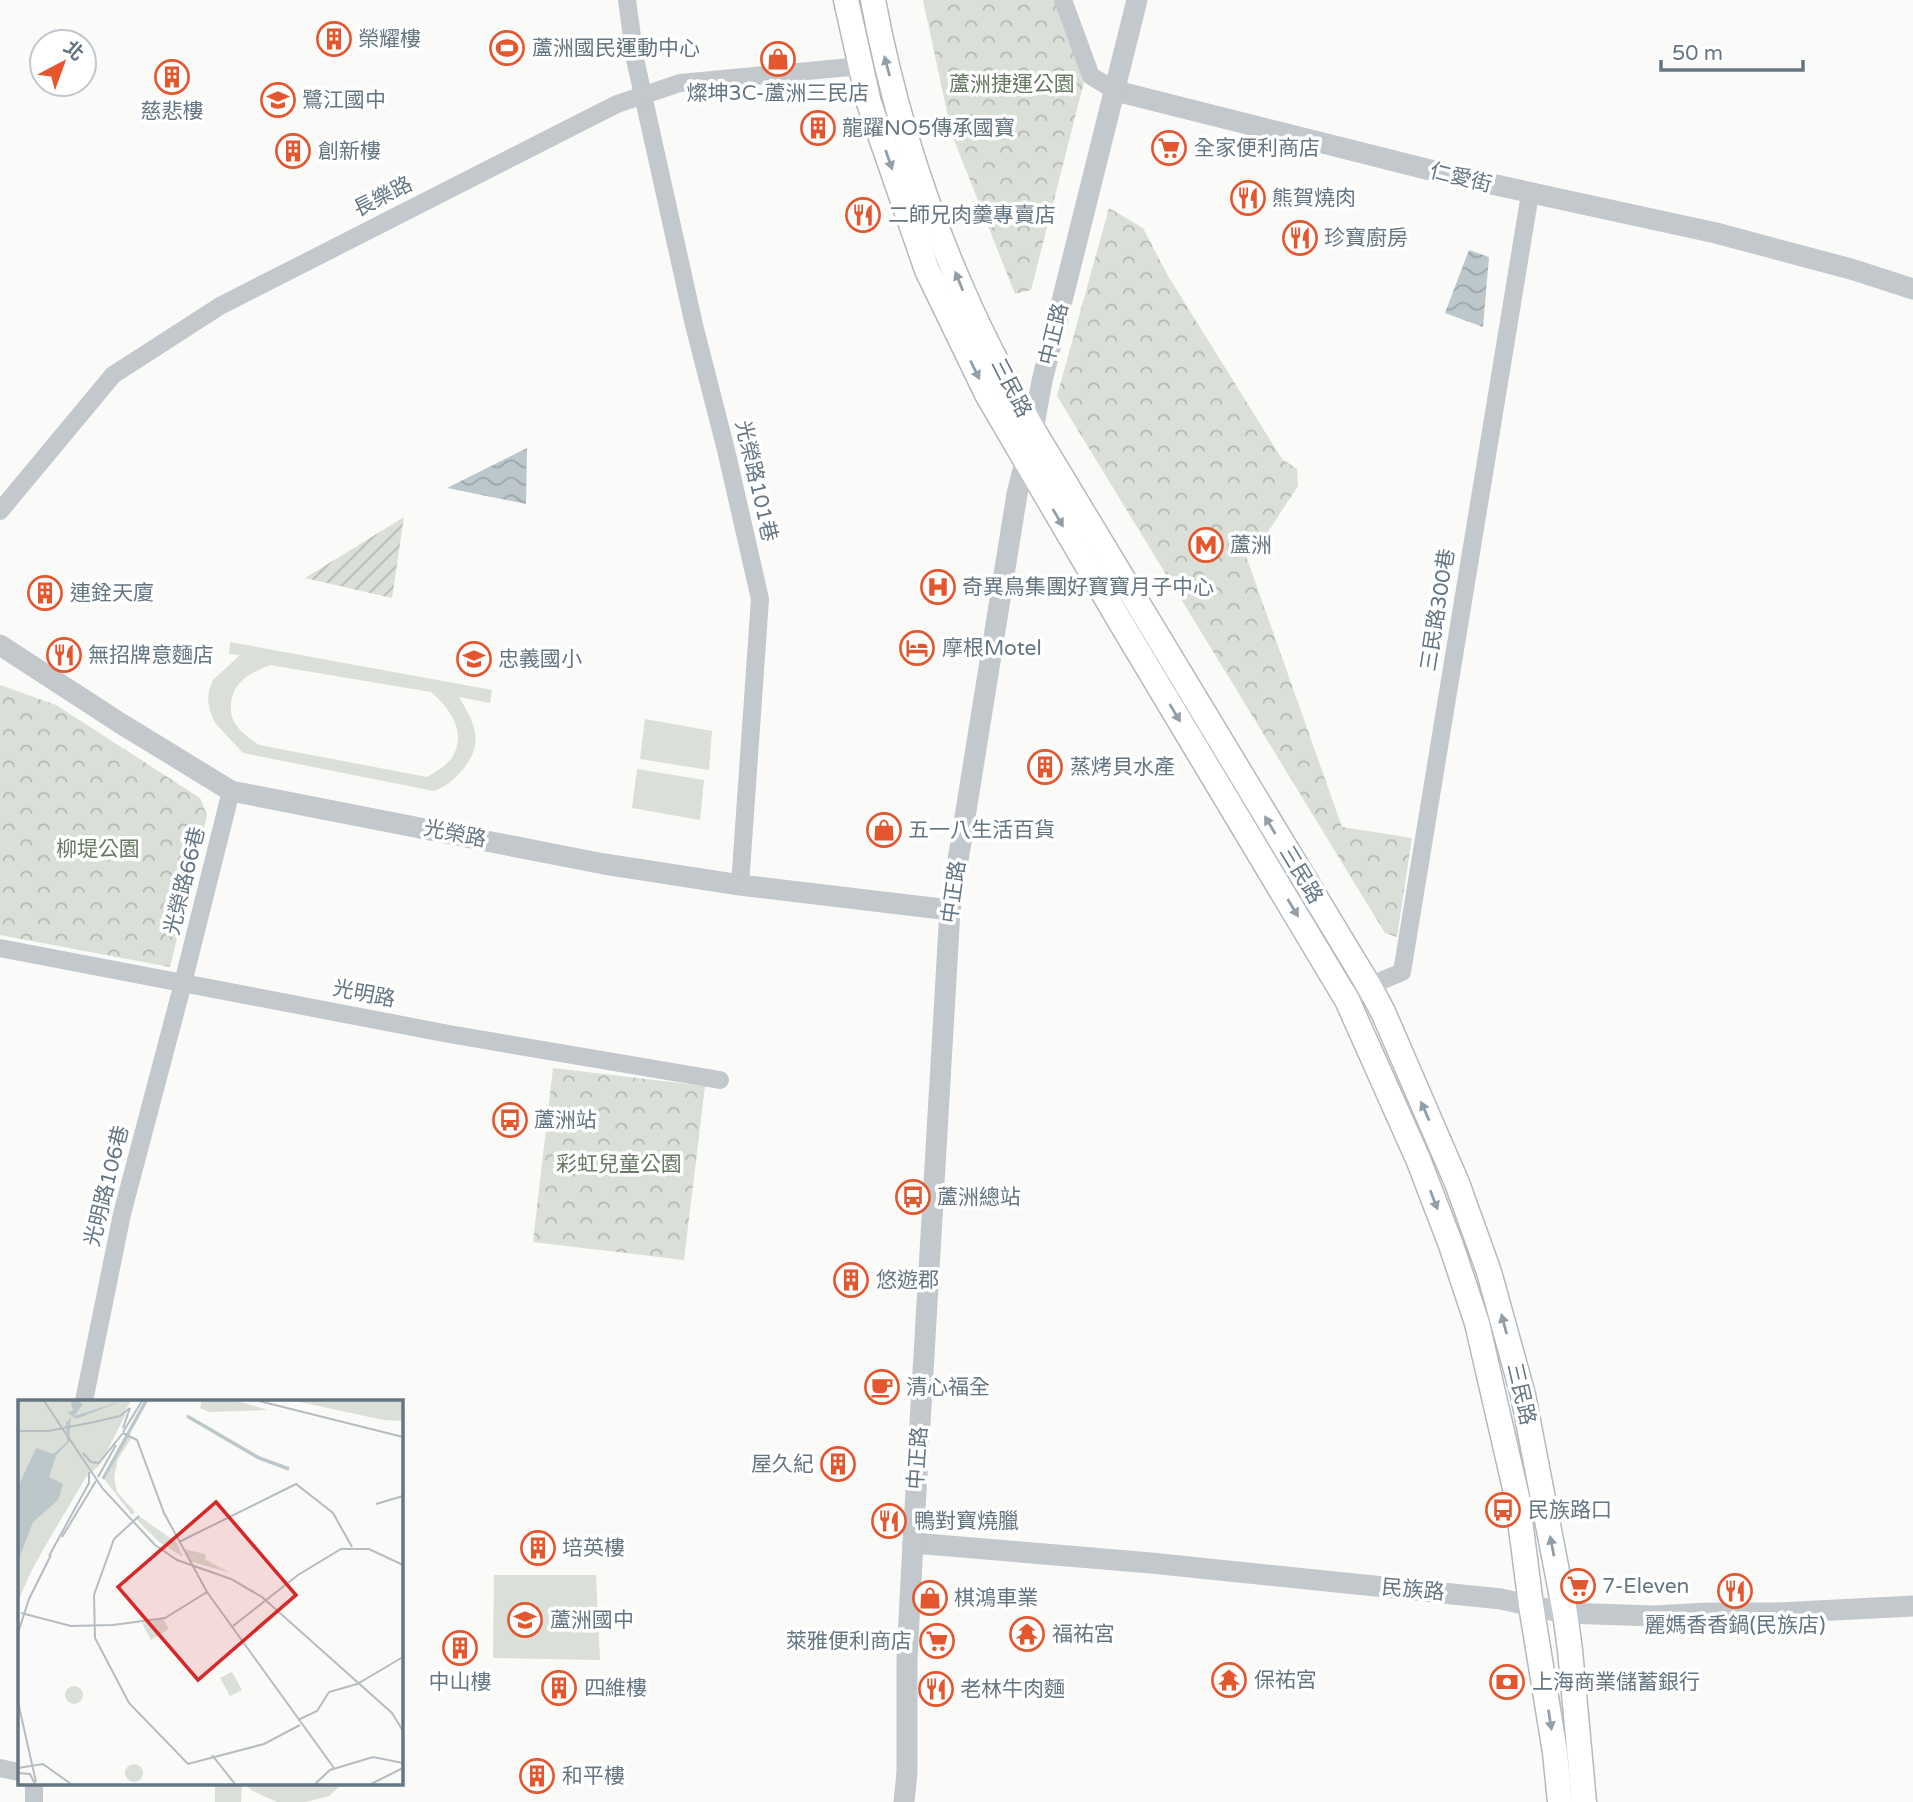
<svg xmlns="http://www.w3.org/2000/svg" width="1913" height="1802" font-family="'Varela Round','Noto Sans TC',sans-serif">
  <defs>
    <pattern id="park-crowns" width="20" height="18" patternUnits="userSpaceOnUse" patternTransform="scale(1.75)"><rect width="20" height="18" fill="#dadfd7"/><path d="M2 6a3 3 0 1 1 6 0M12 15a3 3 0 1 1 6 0" fill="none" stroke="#b4b9b4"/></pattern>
    <pattern id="garden-furrows" width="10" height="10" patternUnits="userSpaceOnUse" patternTransform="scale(1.75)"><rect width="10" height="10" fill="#dadfd7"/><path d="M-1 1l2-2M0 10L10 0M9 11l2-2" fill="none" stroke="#b4b9b4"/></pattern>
    <pattern id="water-waves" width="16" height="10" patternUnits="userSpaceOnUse" patternTransform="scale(1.75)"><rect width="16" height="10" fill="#bbc7cb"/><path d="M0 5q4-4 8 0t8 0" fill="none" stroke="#9ca6aa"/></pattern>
  </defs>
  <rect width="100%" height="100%" fill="#fafaf8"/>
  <g fill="url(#park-crowns)">
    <path d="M923,0H1057L1084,82L1031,290L1015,294L952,135Z"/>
    <path d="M1109,208L1143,228L1168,276L1282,459L1297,469L1298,486L1258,547L1245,553L1342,827L1412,838L1397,937L1385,933L1057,396Z"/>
    <path d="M0,685L56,705L200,798L207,815L170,967L0,935Z"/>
    <path d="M553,1068L705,1086L684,1260L533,1242Z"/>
  </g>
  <path fill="url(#garden-furrows)" d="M404,517L392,598L305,578Z"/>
  <g fill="#dadfd7" fill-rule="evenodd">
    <path d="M230,642L492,690L490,703L459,697C474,723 485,741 464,768C455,779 447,786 434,791L243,753L215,723L211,714L208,701L209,690L213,680L240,655L229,654ZM270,665L431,692C449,708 467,730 453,756C448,765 435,772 427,777L259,745C249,738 236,729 232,717C231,715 231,708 231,706C232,682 250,673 270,665Z"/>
    <path d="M645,719L712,731L709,770L640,759Z"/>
    <path d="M637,769L704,780L700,820L632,808Z"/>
    <path d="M494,1575H596L600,1660L493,1658Z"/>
    <path d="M215,1783H242L241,1802H215Z"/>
    <path d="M243,1783H278L293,1785L306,1783H343L329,1796L306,1802H277L253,1791Z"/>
  </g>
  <g fill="url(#water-waves)">
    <path d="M1469,250L1489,257L1483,327L1445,313Z"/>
    <path d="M527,448L526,504L447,488Z"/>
  </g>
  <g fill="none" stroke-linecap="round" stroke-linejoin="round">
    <g stroke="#b3babf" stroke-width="27">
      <g id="secondary">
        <path d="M846,0L869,103L927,270L988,396L1118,618L1347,1000L1418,1159L1451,1245L1477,1323L1517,1497L1531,1605L1555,1752L1560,1802"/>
        <path d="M873,0C892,101 923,202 965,296C985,342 1009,386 1033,430L1369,986L1383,1012L1457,1183L1489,1272L1523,1395L1565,1613L1570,1650L1584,1802"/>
      </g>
    </g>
    <g stroke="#c3c8cc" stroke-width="18">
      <path d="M627,0L635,59L694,325L726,450L760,599L740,885"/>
      <path d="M1063,0L1091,76L1116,91"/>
      <path d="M0,511L113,375L220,306L617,104L680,83L861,66"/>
      <path d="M0,948L449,1034L720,1080"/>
      <path d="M1347,1000L1369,986L1402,972L1530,194"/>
      <path d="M84,1401L122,1214L183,983L231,791"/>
      <path d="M0,1768L19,1772"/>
      <path d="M34,1802V1783"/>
    </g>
    <g stroke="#c3c8cc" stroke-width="21">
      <path d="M1116,91L1450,175L1716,233L1851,269L1913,289"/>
      <path d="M0,645L120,723L231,791L604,864L740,885L950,910"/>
      <path d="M913,1543L1151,1563L1501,1599L1565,1613L1653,1616L1709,1613H1776L1913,1606"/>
      <path d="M904,1802L907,1772V1659L913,1543L950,910L1017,494L1033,430L1042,381L1137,0"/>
    </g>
    <use href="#secondary" stroke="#fff" stroke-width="24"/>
  </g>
  <defs><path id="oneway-solid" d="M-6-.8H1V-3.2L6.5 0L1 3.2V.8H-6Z" transform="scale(1.75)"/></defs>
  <g fill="#939fa8">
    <use href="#oneway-solid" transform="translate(887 66) rotate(-105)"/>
    <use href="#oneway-solid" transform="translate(889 160) rotate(71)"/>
    <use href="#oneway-solid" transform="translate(959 281) rotate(-112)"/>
    <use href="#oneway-solid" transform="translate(975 370) rotate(64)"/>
    <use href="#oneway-solid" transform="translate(1058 518) rotate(60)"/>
    <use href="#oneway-solid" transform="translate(1175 713) rotate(59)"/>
    <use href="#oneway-solid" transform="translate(1270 825) rotate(-121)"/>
    <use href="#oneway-solid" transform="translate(1293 908) rotate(59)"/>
    <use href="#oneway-solid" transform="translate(1425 1111) rotate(-114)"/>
    <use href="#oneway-solid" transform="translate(1434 1200) rotate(69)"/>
    <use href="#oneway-solid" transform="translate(1504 1324) rotate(-105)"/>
    <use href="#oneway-solid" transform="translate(1552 1546) rotate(-101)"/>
    <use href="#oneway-solid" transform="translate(1550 1720) rotate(81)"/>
  </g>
  <defs>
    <g id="building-ring" transform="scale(1.75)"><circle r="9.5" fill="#fff" stroke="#e4572e" stroke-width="1.5"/><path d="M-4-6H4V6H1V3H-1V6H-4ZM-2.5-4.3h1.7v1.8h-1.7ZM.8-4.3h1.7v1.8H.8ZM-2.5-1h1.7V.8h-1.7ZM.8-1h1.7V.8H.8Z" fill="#e4572e"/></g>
    <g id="stadium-ring" transform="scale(1.75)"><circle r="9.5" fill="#fff" stroke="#e4572e" stroke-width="1.5"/><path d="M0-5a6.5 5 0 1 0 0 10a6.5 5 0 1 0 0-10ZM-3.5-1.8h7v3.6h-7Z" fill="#e4572e"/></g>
    <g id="shop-ring" transform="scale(1.75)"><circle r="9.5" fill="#fff" stroke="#e4572e" stroke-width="1.5"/><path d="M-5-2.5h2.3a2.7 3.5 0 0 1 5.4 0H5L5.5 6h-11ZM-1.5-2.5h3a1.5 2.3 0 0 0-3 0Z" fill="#e4572e"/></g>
    <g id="school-ring" transform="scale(1.75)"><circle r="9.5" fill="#fff" stroke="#e4572e" stroke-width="1.5"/><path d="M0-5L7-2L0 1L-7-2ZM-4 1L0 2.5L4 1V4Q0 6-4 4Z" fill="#e4572e"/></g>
    <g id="supermarket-ring" transform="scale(1.75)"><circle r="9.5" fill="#fff" stroke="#e4572e" stroke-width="1.5"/><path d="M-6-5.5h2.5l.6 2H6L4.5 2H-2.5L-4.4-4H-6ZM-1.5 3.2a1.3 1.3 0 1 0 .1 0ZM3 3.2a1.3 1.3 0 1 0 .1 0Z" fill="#e4572e"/></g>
    <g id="restaurant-ring" transform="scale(1.75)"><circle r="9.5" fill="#fff" stroke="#e4572e" stroke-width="1.5"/><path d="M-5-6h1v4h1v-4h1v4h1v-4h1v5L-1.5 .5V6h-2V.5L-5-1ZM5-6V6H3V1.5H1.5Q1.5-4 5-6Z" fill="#e4572e"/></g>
    <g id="metro-ring" transform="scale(1.75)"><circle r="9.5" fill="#fff" stroke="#e4572e" stroke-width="1.5"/><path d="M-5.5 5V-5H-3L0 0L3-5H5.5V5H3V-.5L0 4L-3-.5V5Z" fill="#e4572e"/></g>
    <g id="hospital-ring" transform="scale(1.75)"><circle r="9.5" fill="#fff" stroke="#e4572e" stroke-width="1.5"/><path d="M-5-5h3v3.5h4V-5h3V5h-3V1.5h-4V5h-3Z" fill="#e4572e"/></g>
    <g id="hotel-ring" transform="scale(1.75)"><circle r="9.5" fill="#fff" stroke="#e4572e" stroke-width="1.5"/><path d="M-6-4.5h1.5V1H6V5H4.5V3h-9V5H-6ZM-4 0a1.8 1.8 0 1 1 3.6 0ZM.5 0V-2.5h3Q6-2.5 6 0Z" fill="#e4572e"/></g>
    <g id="bus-ring" transform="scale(1.75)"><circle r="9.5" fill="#fff" stroke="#e4572e" stroke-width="1.5"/><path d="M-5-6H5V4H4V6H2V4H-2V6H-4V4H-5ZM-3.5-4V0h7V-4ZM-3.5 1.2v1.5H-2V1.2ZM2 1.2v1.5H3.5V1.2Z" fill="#e4572e"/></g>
    <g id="cafe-ring" transform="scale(1.75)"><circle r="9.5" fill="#fff" stroke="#e4572e" stroke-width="1.5"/><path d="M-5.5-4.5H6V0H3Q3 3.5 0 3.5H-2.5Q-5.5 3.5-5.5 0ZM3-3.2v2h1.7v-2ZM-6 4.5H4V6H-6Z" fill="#e4572e"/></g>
    <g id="temple-ring" transform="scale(1.75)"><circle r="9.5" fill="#fff" stroke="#e4572e" stroke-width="1.5"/><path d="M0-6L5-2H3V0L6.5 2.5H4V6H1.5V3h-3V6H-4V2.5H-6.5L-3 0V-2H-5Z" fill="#e4572e"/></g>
    <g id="bank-ring" transform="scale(1.75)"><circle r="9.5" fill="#fff" stroke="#e4572e" stroke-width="1.5"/><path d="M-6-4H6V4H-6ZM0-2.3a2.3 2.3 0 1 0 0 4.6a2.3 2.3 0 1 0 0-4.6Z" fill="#e4572e"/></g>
  </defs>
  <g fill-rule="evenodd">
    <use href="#building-ring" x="334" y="39"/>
    <use href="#stadium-ring" x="507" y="48"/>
    <use href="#shop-ring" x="778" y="59"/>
    <use href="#building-ring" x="172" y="77"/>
    <use href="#school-ring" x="278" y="100"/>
    <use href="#building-ring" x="818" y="128"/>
    <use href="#supermarket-ring" x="1169" y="148"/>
    <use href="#building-ring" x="293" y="151"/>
    <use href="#restaurant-ring" x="1248" y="198"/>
    <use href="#restaurant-ring" x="863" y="215"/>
    <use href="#restaurant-ring" x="1300" y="238"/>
    <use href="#metro-ring" x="1206" y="545"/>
    <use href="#hospital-ring" x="938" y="587"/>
    <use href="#building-ring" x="45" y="593"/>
    <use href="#hotel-ring" x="917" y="648"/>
    <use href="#restaurant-ring" x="64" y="655"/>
    <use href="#school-ring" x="474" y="659"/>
    <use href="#building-ring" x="1045" y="767"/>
    <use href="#shop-ring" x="884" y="830"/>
    <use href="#bus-ring" x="510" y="1120"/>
    <use href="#bus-ring" x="913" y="1197"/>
    <use href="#building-ring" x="851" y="1280"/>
    <use href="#cafe-ring" x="882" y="1387"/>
    <use href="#building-ring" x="838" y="1464"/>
    <use href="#bus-ring" x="1503" y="1510"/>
    <use href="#restaurant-ring" x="889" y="1521"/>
    <use href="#building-ring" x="538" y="1548"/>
    <use href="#supermarket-ring" x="1578" y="1586"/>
    <use href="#restaurant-ring" x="1735" y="1591"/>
    <use href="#shop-ring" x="930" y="1598"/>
    <use href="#school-ring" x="525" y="1620"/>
    <use href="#temple-ring" x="1027" y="1634"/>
    <use href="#supermarket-ring" x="937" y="1641"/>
    <use href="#building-ring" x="460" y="1648"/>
    <use href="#temple-ring" x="1229" y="1680"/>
    <use href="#bank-ring" x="1507" y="1682"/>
    <use href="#building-ring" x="559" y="1688"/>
    <use href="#restaurant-ring" x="936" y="1689"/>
    <use href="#building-ring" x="537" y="1776"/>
  </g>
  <g text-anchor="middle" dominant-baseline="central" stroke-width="7" stroke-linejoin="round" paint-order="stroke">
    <g font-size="21" fill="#657683" stroke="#fff" text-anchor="start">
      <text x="358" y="39">榮耀樓</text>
      <text x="532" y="48">蘆洲國民運動中心</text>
      <text x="778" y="93" text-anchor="middle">燦坤3C-蘆洲三民店</text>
      <text x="302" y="100">鷺江國中</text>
      <text x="172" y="111" text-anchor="middle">慈悲樓</text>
      <text x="842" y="128">龍躍NO5傳承國寶</text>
      <text x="1194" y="148">全家便利商店</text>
      <text x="318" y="151">創新樓</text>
      <text x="1272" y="198">熊賀燒肉</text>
      <text x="888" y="215">二師兄肉羹專賣店</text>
      <text x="1324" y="238">珍寶廚房</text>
      <text x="1230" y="545">蘆洲</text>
      <text x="962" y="587">奇異鳥集團好寶寶月子中心</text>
      <text x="70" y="593">連銓天廈</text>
      <text x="942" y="648">摩根Motel</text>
      <text x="88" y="655">無招牌意麵店</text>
      <text x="498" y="659">忠義國小</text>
      <text x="1070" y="767">蒸烤貝水產</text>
      <text x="908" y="830">五一八生活百貨</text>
      <text x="534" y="1120">蘆洲站</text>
      <text x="937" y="1197">蘆洲總站</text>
      <text x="876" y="1280">悠遊郡</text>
      <text x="906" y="1387">清心福全</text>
      <text x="814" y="1464" text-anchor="end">屋久紀</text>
      <text x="1528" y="1510">民族路口</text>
      <text x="914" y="1521">鴨對寶燒臘</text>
      <text x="562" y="1548">培英樓</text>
      <text x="1602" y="1586">7-Eleven</text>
      <text x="954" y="1598">棋鴻車業</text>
      <text x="550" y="1620">蘆洲國中</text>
      <text x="1735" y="1625" text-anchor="middle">麗媽香香鍋(民族店)</text>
      <text x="1052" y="1634">福祐宮</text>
      <text x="912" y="1641" text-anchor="end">萊雅便利商店</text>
      <text x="1254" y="1680">保祐宮</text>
      <text x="460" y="1682" text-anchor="middle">中山樓</text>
      <text x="1532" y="1682">上海商業儲蓄銀行</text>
      <text x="584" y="1688">四維樓</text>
      <text x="960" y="1689">老林牛肉麵</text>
      <text x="562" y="1776">和平樓</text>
    </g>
    <g font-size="21" fill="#687a64" stroke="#fff">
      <text x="1012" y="84">蘆洲捷運公園</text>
      <text x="98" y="849">柳堤公園</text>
      <text x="619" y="1164">彩虹兒童公園</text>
    </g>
    <g font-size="21" fill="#657683" stroke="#fff">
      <text transform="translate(1461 178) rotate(14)">仁愛街</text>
      <text transform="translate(383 197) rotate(-27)">長樂路</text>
      <text transform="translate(1054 334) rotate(-76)">中正路</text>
      <text transform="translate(1011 388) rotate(63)">三民路</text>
      <text transform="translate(756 481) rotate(77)">光榮路101巷</text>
      <text transform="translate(1438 610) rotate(-81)">三民路300巷</text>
      <text transform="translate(455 834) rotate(11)">光榮路</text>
      <text transform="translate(1301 875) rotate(59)">三民路</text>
      <text transform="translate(185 881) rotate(-76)">光榮路66巷</text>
      <text transform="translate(954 892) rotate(-82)">中正路</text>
      <text transform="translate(364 994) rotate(11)">光明路</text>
      <text transform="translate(107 1186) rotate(-76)">光明路106巷</text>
      <text transform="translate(1521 1394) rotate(77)">三民路</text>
      <text transform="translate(918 1458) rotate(-86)">中正路</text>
      <text transform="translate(1413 1590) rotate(5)">民族路</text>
    </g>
  </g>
  <g transform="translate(18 1400)">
    <rect width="385" height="385" fill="#fafaf8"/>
    <path d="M214,272L224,290L212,296L202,278Z" fill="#dadfd7"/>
    <path d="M184,1H219L250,10L191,12L182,8Z" fill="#dadfd7"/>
    <path d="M278,1H385V21L365,20Z" fill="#dadfd7"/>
    <path d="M0,1H113L56,92L0,196ZM109,36L114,37L100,59L96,77L99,92L117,112L114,115L87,80ZM121,116L159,143L165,157L141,142L117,118ZM166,149L187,154L188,160L213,173L171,161ZM145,219L151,229L133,240L124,223ZM47 295a9 9 0 1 1 18 0a9 9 0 1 1-18 0ZM107 373a9 9 0 1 1 18 0a9 9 0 1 1-18 0Z" fill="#dadfd7"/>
    <path d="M108,14L81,66L68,77L16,165L0,201V34L30,33Z" fill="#dadfd7"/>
    <path d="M59,1L65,4L56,16L104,1L58,19L49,12L55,11L53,2ZM53,17L51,42L38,55L31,77L45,84L40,100L15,122L0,161V87L18,48L35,54L49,42L48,23Z" fill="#bbc7cb"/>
    <path fill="none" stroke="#bbc7cb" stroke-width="3.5" d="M169,16L241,58L271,69M85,79L128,1"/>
    <path fill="none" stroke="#b5bdc2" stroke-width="2" d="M26,1L85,89L137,145L159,160L213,179L244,197L374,313L385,331M241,1L385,37M105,28L112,8M0,31H30L76,22L102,16L112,8M105,32L124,1M105,33L119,40L146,113L189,192L316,368M65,53L73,62L81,63L105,33M80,77L98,45M358,104L385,96M121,116L96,139L76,195L77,238L111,303L170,364L246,344L282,325M44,137L78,81M161,142L278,84L315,113L334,147M31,156L71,83V72M3,213L53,226L95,225L147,218L189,192M215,226L280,175L323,149H351L385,165M0,233L11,199L33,155M0,302L18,382M0,320V349M280,320L299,311L311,292L339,284L385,257M194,355L217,384M0,368L25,364L53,384M0,373L12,374L17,384M297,384L312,370L355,357L385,363M353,384L385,368"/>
    <path fill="#d62828" fill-opacity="0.15" stroke="#d62828" stroke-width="3.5" d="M198,102L278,195L180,280L100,187Z"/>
    <rect width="385" height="385" fill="none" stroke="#657683" stroke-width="3.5"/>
  </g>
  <g transform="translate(63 63) rotate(41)"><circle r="33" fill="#ffffff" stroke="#c1c8cd" stroke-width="2"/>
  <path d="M0-5L12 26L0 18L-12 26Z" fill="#e4572e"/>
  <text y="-10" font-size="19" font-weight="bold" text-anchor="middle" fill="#657683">北</text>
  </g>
  <path d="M1661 60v10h142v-10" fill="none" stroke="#657683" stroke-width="3.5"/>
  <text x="1672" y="60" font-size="21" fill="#657683" stroke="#ffffff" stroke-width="5" paint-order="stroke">50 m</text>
</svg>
